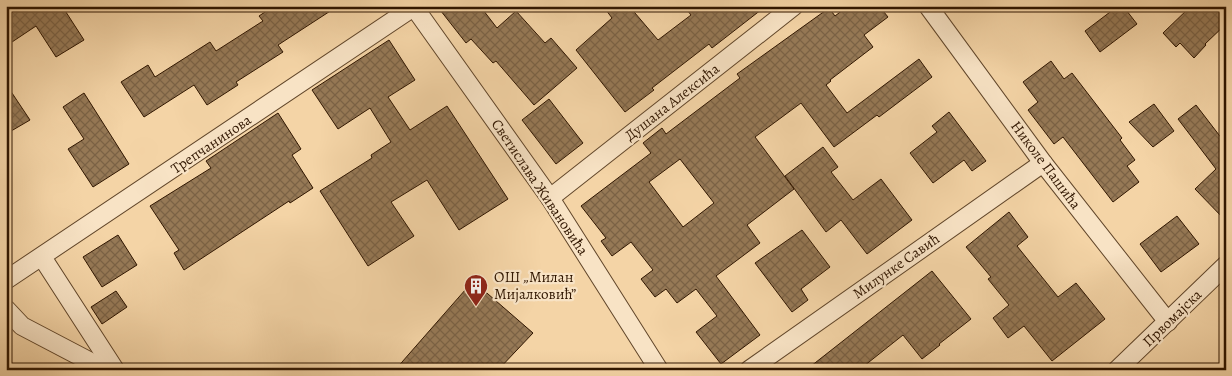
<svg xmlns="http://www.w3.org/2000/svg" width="1232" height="376" font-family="Alegreya,serif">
  <defs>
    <pattern id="building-cross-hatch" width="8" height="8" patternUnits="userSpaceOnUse" patternTransform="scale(1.25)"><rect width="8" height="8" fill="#967956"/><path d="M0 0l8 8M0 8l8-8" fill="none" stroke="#7b6245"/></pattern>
  </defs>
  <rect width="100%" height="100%" fill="#f4d4a6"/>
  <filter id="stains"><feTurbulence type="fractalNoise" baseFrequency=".004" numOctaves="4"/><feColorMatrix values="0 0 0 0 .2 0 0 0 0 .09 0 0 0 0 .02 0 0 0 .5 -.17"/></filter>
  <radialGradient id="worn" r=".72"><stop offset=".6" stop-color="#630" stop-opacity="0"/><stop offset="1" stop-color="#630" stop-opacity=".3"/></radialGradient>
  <g fill="url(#building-cross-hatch)" stroke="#301600" fill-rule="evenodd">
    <path d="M6,6H67L64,9L84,40L56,57L36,26L6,46Z"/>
    <path d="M274,6H338L278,45L283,52L236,82L238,85L207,105L194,85L144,117L121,82L148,65L155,77L210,42L216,51L263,21L259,16Z"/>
    <path d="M437,6H480L497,28L516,11L545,43L551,38L577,68L534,105L496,61L493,63L471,39L466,43Z"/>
    <path d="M603,6H629L658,40L691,15L684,6H766L712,48L709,44L652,88L654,90L625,112L576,50L612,18Z"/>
    <path d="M848,6H879L888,17L864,35L873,47L830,80L831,81L826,85L847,113L919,59L932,77L879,117L877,115L834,147L801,103L755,137L794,189L747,225L760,243L716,276L760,335L721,364L696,332L717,316L696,289L677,303L666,289L655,297L641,279L653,270L631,242L612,256L601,241L606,238L581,206L651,153L643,143L662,128L666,134L740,78L737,74L829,8L835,16ZM680,159L714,203L683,227L649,182Z"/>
    <path d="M1118,6H1123L1137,24L1100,52L1085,31Z"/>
    <path d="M1191,6H1226V24L1205,44L1206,45L1194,58L1180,43L1176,47L1163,33Z"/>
    <path d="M389,40L415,80L388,97L410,130L447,106L508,199L459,230L427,180L391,202L414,236L368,266L320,191L372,158L371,155L391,142L370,108L338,129L312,90Z"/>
    <path d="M1051,61L1064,79L1072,73L1122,138L1120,140L1135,160L1127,166L1139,182L1113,202L1063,137L1054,144L1028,110L1038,102L1023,82Z"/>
    <path d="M6,84L30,120L6,134Z"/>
    <path d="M84,93L129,164L93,187L68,149L84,139L63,107Z"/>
    <path d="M549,99L583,143L556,164L522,120Z"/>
    <path d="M1154,104L1174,131L1153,147L1129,122Z"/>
    <path d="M1196,105L1226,144V221L1195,189L1216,169L1178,119Z"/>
    <path d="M949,112L986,161L972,171L964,160L933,183L910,153L937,132L932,126Z"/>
    <path d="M278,113L301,149L292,155L313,188L290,203L289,201L184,270L174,253L179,250L150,206L211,168L206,161Z"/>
    <path d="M823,147L838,167L831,172L853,200L881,179L912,220L867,254L841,220L826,232L785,176Z"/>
    <path d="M1009,212L1028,237L1017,246L1058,297L1076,283L1105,319L1052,361L1024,326L1008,338L993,318L1009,305L988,279L991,277L966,247Z"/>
    <path d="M1177,216L1199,244L1161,272L1140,244Z"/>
    <path d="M802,230L830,267L801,289L808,300L792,312L755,263Z"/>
    <path d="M118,235L137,265L102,287L83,257Z"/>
    <path d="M932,271L971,319L939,344L940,345L922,359L903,335L859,370H806Z"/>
    <path d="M473,281L533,333L498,370H395Z"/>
    <path d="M116,291L127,307L102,324L91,307Z"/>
  </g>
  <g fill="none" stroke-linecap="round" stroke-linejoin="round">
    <g stroke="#61462a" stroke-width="20">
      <g id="street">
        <path d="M928,6L1043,163L1168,322"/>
        <path d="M414,7L550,198L659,370"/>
        <path d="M550,198L794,6"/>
        <path d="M42,257L115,370"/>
        <path d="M6,280L415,6"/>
        <path d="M6,309L22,326L106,370"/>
        <path d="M749,370L1043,163"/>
        <path d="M1117,370L1226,265"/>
      </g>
    </g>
    <use href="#street" stroke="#f8e3c5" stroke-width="18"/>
  </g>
  <defs>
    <g id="building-pin" transform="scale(1.25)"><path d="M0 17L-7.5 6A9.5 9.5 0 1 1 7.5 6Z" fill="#8f2418" stroke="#f8e3c5"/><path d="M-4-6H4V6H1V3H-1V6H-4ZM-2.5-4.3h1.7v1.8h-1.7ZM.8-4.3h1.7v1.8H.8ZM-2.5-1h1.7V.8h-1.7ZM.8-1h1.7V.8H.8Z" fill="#fff"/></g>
  </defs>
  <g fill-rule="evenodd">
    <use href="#building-pin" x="476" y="286"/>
  </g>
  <g text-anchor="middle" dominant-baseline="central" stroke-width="4.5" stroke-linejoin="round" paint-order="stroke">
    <g font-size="15" fill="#301600" stroke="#f8e3c5">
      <text transform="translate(672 102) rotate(-38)">Душана Алексића</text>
      <text transform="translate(211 144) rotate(-34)">Трепчанинова</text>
      <text transform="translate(1046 165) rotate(53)">Николе Пашића</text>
      <text transform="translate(540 187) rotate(56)">Светислава Живановића</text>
      <text transform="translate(896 266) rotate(-35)">Милунке Савић</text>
      <text transform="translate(1172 318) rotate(-44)">Првомајска</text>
    </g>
    <g font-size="15" fill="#301600" stroke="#f8e3c5" text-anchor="start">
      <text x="494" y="277">ОШ „Милан<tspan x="494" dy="17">Мијалковић”</tspan></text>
    </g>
  </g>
  <rect width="1232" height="376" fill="none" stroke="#f4d4a6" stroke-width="25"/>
  <rect x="8" y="8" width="1217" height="361" fill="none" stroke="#301600" stroke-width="2.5"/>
  <rect x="12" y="12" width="1207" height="351" fill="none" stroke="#301600"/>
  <rect width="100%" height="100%" filter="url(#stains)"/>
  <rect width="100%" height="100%" fill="url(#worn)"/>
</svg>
